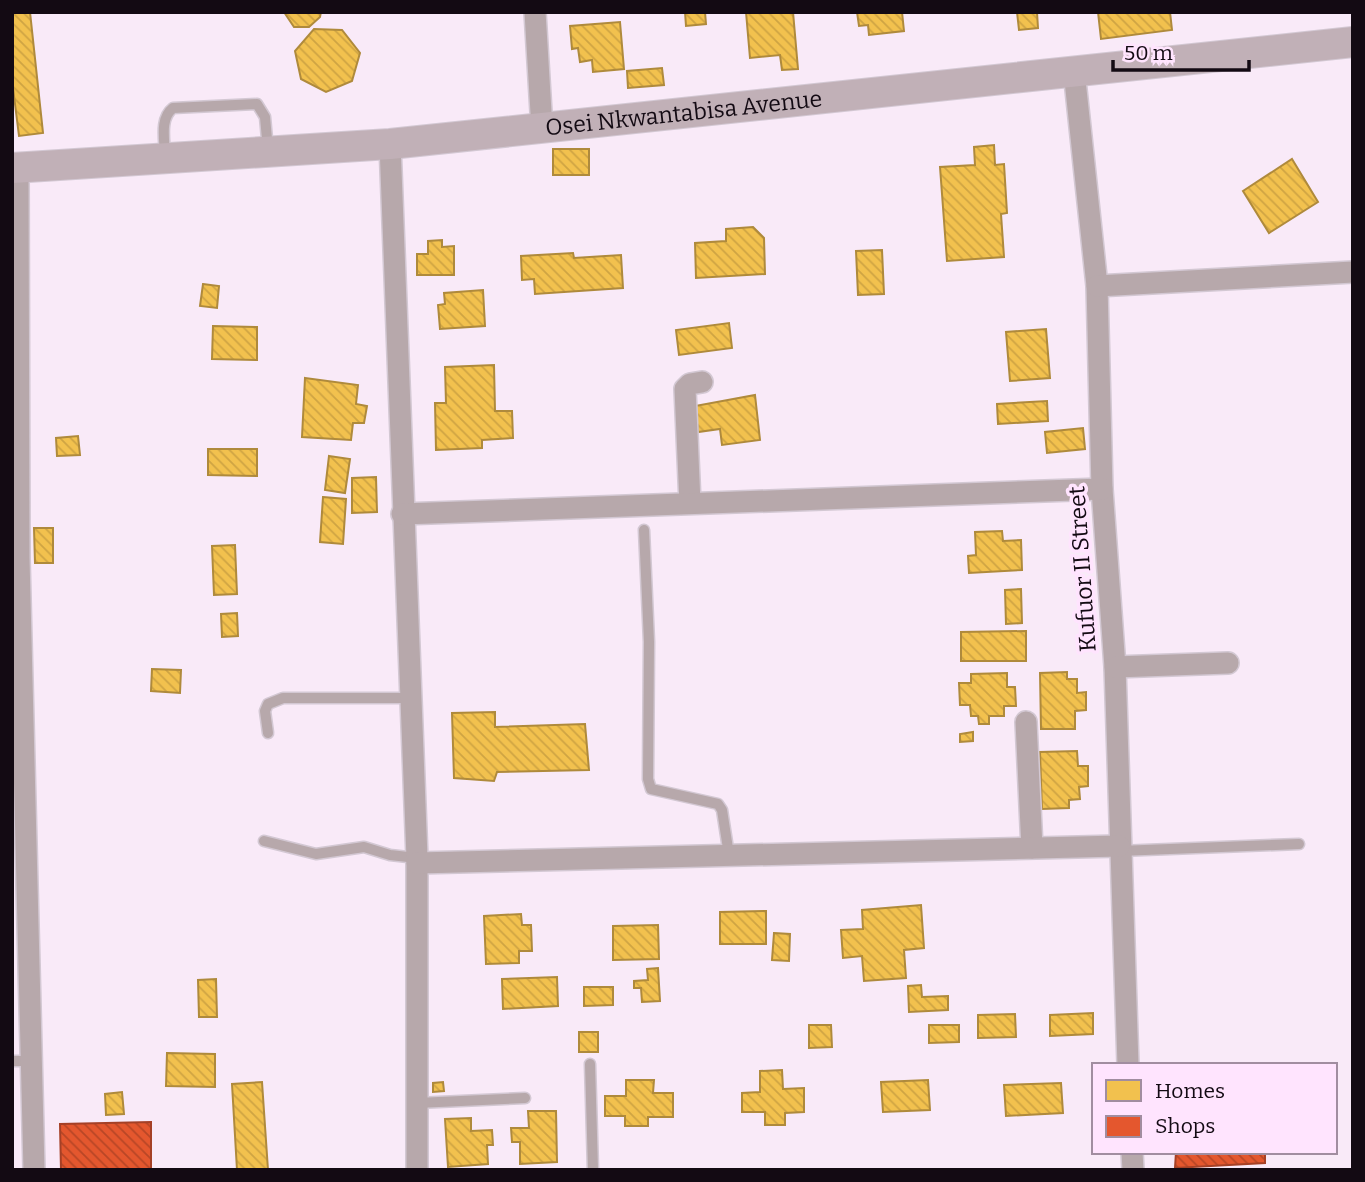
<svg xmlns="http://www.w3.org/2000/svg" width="1365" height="1182" font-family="Bitter,serif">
  <defs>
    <pattern id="homes-back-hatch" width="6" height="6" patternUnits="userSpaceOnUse" patternTransform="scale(1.75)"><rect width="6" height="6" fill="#f2c14e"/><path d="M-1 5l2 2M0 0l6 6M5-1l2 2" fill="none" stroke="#cfa443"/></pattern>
    <pattern id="shops-back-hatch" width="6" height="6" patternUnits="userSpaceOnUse" patternTransform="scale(1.75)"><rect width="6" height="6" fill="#e4572e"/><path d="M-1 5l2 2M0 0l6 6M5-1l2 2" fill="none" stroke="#b84626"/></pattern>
  </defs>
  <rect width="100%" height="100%" fill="#f9eaf8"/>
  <g fill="url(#homes-back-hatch)" stroke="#af8a3c" stroke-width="2">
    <path d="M12,12H30L43,133L19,136L12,80Z"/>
    <path d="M284,12H321L320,17L309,27H294Z"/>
    <path d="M685,12H705L706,24L686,26Z"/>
    <path d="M746,12H793L798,69L782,70L780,55L750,58Z"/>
    <path d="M857,12H902L904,31L869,35L868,25L859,26Z"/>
    <path d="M1017,12H1037L1038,28L1019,30Z"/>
    <path d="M1098,12H1170L1172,30L1101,39Z"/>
    <path d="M620,22L624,69L593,72L592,60L580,62L578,48L572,49L570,26Z"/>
    <path d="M314,29L342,30L360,53L352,81L326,92L301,79L295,51Z"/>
    <path d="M662,68L664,85L628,88L627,71Z"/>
    <path d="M994,145L995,165L1004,164L1007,213L1001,214L1004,257L947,261L940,167L975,165L974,147Z"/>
    <rect x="553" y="149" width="36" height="26"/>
    <path d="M1292,159L1318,202L1269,233L1243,191Z"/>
    <path d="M753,227L764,238L765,274L696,278L695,243L726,241V229Z"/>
    <path d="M442,240V247L454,246V275H417V254H428V241Z"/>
    <path d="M882,250L884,294L858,295L856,251Z"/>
    <path d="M573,253L574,258L621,255L623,288L535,294L534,279L522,280L521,256Z"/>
    <path d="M203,284L219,286L217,308L200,306Z"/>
    <path d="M483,290L485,326L440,329L438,305L445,304L444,293Z"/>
    <path d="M729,323L732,348L679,355L676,330Z"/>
    <path d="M213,326L257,327V360L212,359Z"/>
    <path d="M1046,329L1050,378L1010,381L1006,332Z"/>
    <path d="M494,365L495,411H512L513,438L482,440V448L436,450L435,403H446L445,367Z"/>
    <path d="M305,378L358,385L356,404L367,406L364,423H353L351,440L302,437Z"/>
    <path d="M755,395L760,440L722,445L720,429L698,432L695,406Z"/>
    <path d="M1047,401L1048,421L998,424L997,404Z"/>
    <path d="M1083,428L1085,449L1047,453L1045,432Z"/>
    <path d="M78,436L80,455L57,456L56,438Z"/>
    <path d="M208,449H257V476L208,475Z"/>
    <path d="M329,456L350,459L345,493L325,490Z"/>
    <path d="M376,477L377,512L352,513V478Z"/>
    <path d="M323,497L346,499L343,544L320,542Z"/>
    <path d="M34,528H53V563H35Z"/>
    <path d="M1002,531L1003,541L1021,540L1022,570L969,573L968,556L976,555L975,532Z"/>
    <path d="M235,545L237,594L214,595L212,546Z"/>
    <path d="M1021,589L1022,623L1006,624L1005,590Z"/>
    <path d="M237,613L238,636L222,637L221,614Z"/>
    <path d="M1026,631V661H961V632Z"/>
    <path d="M152,669L181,670L180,693L151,691Z"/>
    <path d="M1067,672V679H1077V693L1086,692V710L1075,711V729H1041L1040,673Z"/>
    <path d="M1007,673V687H1015L1016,706H1004V716H989V724H979L978,716H971L970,705H960L959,683H971V674Z"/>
    <path d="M495,712V727L585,724L589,770L497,772L494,781L454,778L452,713Z"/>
    <path d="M973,732V741L960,742V734Z"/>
    <path d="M1077,751L1078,766H1088V786L1079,787L1080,799L1069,800V808L1042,809L1040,752Z"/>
    <path d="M921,905L924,948L904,950L906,978L864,981L862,956L843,958L841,930L863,929L862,910Z"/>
    <path d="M766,911V944H720V912Z"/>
    <path d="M521,914L522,925H531L532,951H519V963L486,964L484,916Z"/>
    <path d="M658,925L659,959L613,960V926Z"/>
    <path d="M774,933L790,934L789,961L772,960Z"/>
    <path d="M658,968L660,1001L642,1002L641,988H634V981L648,980L647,969Z"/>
    <path d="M557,977L558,1006L503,1009L502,979Z"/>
    <path d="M216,979L217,1017H199L198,980Z"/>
    <path d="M921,985L922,997L948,996V1010L909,1012L908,986Z"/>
    <path d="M584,987H613V1005L584,1006Z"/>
    <path d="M1093,1013V1034L1050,1036V1015Z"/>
    <path d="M1015,1014L1016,1037L978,1038V1015Z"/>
    <path d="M809,1025H831L832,1047L809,1048Z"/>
    <path d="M929,1025H959V1042L929,1043Z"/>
    <rect x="579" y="1032" width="19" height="20"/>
    <path d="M167,1053L215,1054V1087L166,1086Z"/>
    <path d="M782,1070L783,1089L804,1088V1112L785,1113V1125H765V1112H742V1093L760,1092V1071Z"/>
    <path d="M626,1080H654L653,1093H673V1117H648V1126H625V1116H605V1096H626Z"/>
    <path d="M928,1080L930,1110L883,1112L881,1082Z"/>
    <path d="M262,1082L268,1170H237L232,1084Z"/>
    <path d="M443,1082L444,1091L433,1092V1083Z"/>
    <path d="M1061,1083L1063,1113L1006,1116L1004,1085Z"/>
    <path d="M122,1092L124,1114L106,1115L105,1094Z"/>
    <path d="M528,1111H556L557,1162L520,1164V1142H512L511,1128H529Z"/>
    <path d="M471,1118V1131L492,1130L493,1145H487L488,1164L448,1167L445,1119Z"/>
  </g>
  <g fill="url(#shops-back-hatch)" stroke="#a54026" stroke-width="2">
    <path d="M151,1122V1170H61L60,1124Z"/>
    <path d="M1176,1152H1265V1163L1175,1168Z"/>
  </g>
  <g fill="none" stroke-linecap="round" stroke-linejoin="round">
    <g stroke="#d3c8d3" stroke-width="13">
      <g id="lane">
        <path d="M165,157C165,141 159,119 173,108L257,104L265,117L268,150"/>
        <path d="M644,530L649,642L648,779L651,789L718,804L722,810L729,855"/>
        <path d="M268,733L265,711L268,704L283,698H410"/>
        <path d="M264,841L316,854L364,847L390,855L417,858"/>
        <path d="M1119,851L1299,844"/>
        <path d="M12,1061H31"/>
        <path d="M590,1064L593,1170"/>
        <path d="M417,1103L525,1098"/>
      </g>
    </g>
    <g stroke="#d3c8d3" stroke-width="24">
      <g id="street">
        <path d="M535,12L542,129"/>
        <path d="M1074,71L1097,286L1102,489L1115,667L1128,1065"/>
        <path d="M390,144L417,858V1170"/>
        <path d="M18,167L19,558L34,1170"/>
        <path d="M1097,286L1353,272"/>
        <path d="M690,503L685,389L690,384L702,382"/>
        <path d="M402,514L1102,489"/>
        <path d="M1115,667L1228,663"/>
        <path d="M1026,722L1032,848"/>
        <path d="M417,863L1119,846"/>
        <path d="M1132,1152L1133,1170"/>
      </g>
    </g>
    <g stroke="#d3c8d3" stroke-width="32">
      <g id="secondary">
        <path id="s1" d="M12,168L390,144L1353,42"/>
      </g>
    </g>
    <use href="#lane" stroke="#b7a8ab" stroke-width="10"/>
    <use href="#street" stroke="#b7a8ab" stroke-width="21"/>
    <use href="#secondary" stroke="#c1b0b7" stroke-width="30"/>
  </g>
  <g text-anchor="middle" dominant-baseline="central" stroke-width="7" stroke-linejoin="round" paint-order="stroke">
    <g font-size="23" fill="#130a13" stroke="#ffe4fe">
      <text stroke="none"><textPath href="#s1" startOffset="674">Osei Nkwantabisa Avenue</textPath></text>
      <text transform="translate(1082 569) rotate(-94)">Kufuor II Street</text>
    </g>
  </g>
  <rect width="1365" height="1182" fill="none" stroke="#130a13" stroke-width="28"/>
  <rect x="1092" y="1063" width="245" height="91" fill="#ffe4fe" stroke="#a18da0" stroke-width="2"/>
  <rect x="1106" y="1080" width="35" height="21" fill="#f2c14e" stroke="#a18da0" stroke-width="2"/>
  <text x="1155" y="1098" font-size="21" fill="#130a13">Homes</text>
  <rect x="1106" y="1116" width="35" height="21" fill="#e4572e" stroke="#a18da0" stroke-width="2"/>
  <text x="1155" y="1133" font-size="21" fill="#130a13">Shops</text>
  <path d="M1113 60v10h136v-10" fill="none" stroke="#130a13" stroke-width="3.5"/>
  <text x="1124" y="60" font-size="21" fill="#130a13" stroke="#ffe4fe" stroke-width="5" paint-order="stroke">50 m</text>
</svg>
